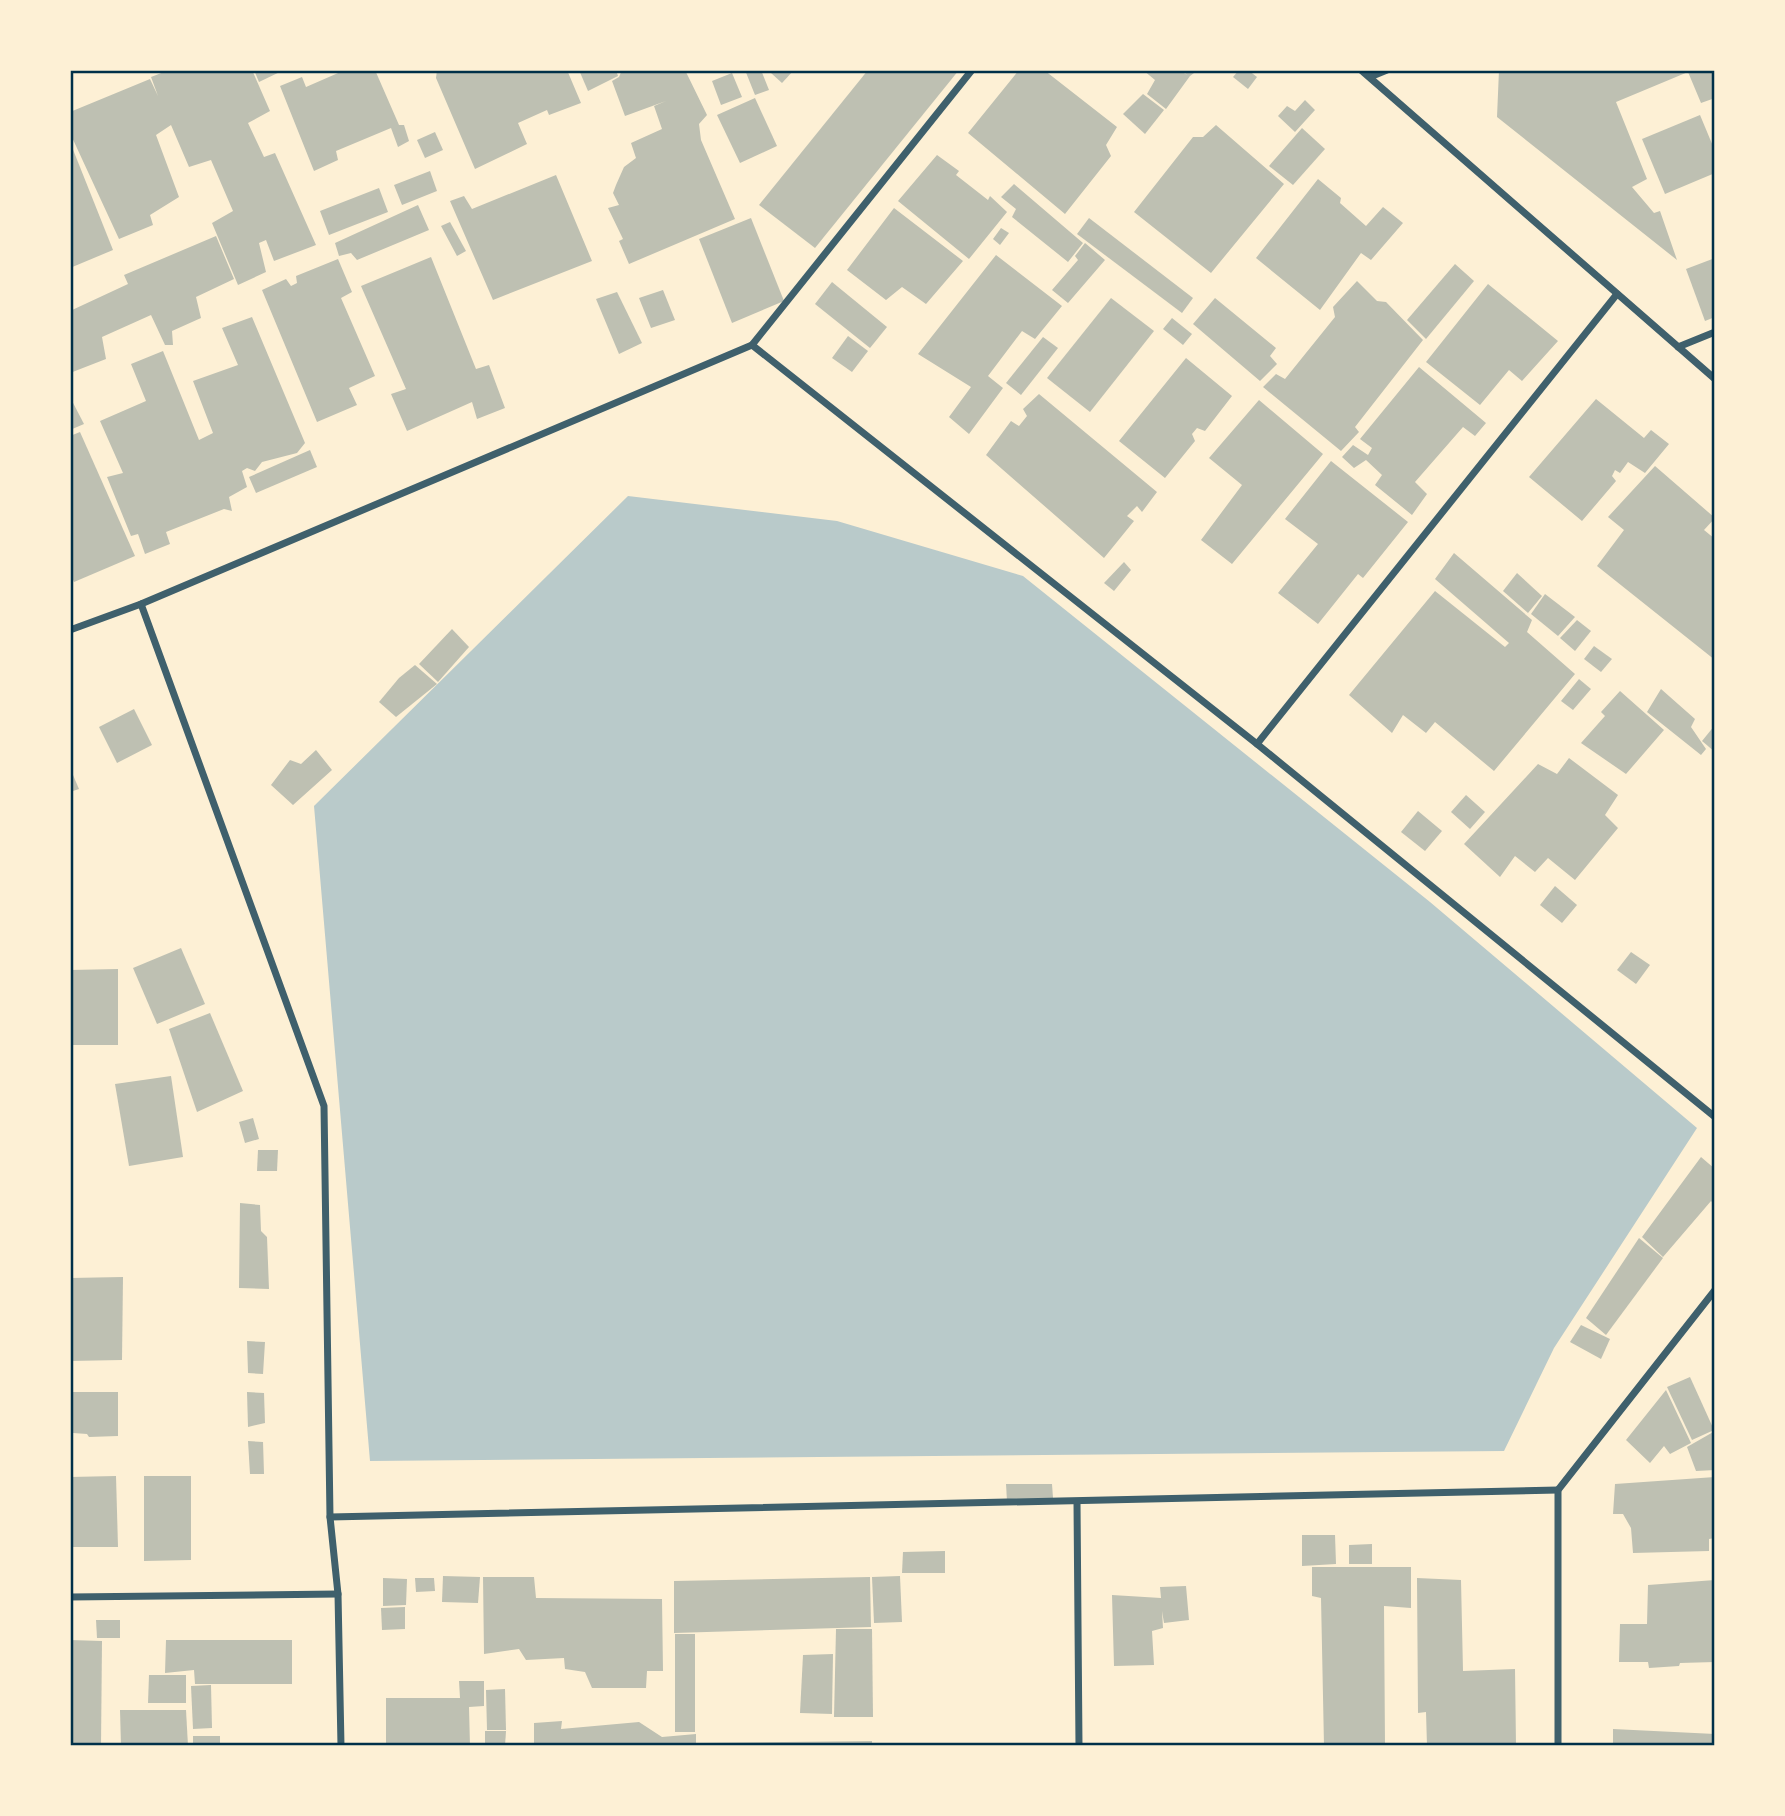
<svg xmlns="http://www.w3.org/2000/svg" width="1785" height="1816" font-family="'Asap Condensed',sans-serif">
  <rect width="100%" height="100%" fill="#fdf0d5"/>
  <path fill="#b9caca" d="M628,496L837,521L1023,576L1430,902L1697,1128L1554,1348L1504,1451L370,1461L314,806Z"/>
  <g fill="#bec0b2">
    <path d="M169,70H252L270,111L248,123L264,157L275,153L316,245L274,261L266,240L259,243L266,272L238,285L212,223L233,211L211,160L189,167L171,125L156,135L179,197L150,215L153,225L119,239L70,133V112L150,79L158,96L151,77Z"/>
    <path d="M254,70H284L259,82Z"/>
    <path d="M345,70H375L399,125H404L409,141L398,147L391,128L336,151L338,160L314,171L280,86L302,77L306,87Z"/>
    <path d="M437,70H567L581,103L549,115L547,110L518,123L527,144L475,169L436,78Z"/>
    <path d="M579,70H616L618,76L588,91Z"/>
    <path d="M622,70H685L707,115L699,124L701,140L735,219L629,264L619,241L623,239L608,208L619,205L613,193L616,185L624,167L636,158L631,143L662,129L654,106L666,101L625,116L612,81L619,77Z"/>
    <path d="M745,70H761L769,90L755,95Z"/>
    <path d="M773,70H794L782,83L771,73Z"/>
    <path d="M868,70H959L815,248L759,205Z"/>
    <path d="M1019,70H1044L1117,127L1106,145L1111,156L1065,214L968,133Z"/>
    <path d="M1143,70H1180L1187,75L1182,70H1198L1190,76L1166,109L1147,94L1155,80Z"/>
    <path d="M1239,70H1248L1257,77L1248,89L1233,77Z"/>
    <path d="M1499,70H1715V98L1701,103L1688,72L1616,102L1647,179L1632,187L1654,213L1660,211L1677,260L1497,117Z"/>
    <path d="M732,73L742,97L721,105L712,81Z"/>
    <path d="M1143,94L1164,110L1145,134L1123,114Z"/>
    <path d="M755,98L777,146L740,163L717,115Z"/>
    <path d="M1305,100L1315,110L1295,132L1278,116L1287,106L1295,111Z"/>
    <path d="M1700,115L1715,151V173L1665,194L1642,139Z"/>
    <path d="M1216,125L1284,184L1211,273L1134,212L1193,137H1203Z"/>
    <path d="M1302,128L1325,149L1293,185L1269,166Z"/>
    <path d="M435,132L443,150L425,158L417,140Z"/>
    <path d="M70,142L113,250L70,268Z"/>
    <path d="M937,155L959,171L956,175L988,200L990,196L1007,212L969,259L898,201Z"/>
    <path d="M430,171L437,191L402,205L394,185Z"/>
    <path d="M556,175L592,261L493,300L450,201L464,196L472,209Z"/>
    <path d="M1318,179L1341,198L1340,203L1366,226L1383,207L1403,223L1371,260L1361,253L1320,310L1256,258Z"/>
    <path d="M1014,184L1083,243L1068,262L1012,217L1016,209L1001,197Z"/>
    <path d="M379,188L388,212L329,235L320,211Z"/>
    <path d="M418,205L429,230L357,260L351,253L339,256L335,243Z"/>
    <path d="M894,208L963,261L926,304L902,287L886,300L847,270Z"/>
    <path d="M751,218L784,301L732,323L699,239Z"/>
    <path d="M1089,218L1193,298L1182,313L1077,234Z"/>
    <path d="M450,222L466,251L457,256L441,226Z"/>
    <path d="M1001,228L1009,233L1000,245L993,239Z"/>
    <path d="M216,236L234,279L196,297L201,318L172,331L173,345H165L151,315L102,337L106,359L70,373V311L128,284L124,275Z"/>
    <path d="M1085,243L1105,260L1068,303L1052,290L1078,260L1075,256Z"/>
    <path d="M996,255L1062,306L1035,339L1022,331L988,376L1003,388L969,434L949,417L971,387L918,354Z"/>
    <path d="M431,257L476,369L489,365L505,408L477,419L472,402L407,431L391,394L406,389L361,286Z"/>
    <path d="M1715,258V317L1705,321L1686,269Z"/>
    <path d="M338,259L352,292L341,298L375,376L349,388L357,405L317,422L262,290L286,279L291,286L297,283L296,276Z"/>
    <path d="M1455,264L1474,281L1426,339L1407,320Z"/>
    <path d="M1357,281L1377,301L1386,302L1423,340L1355,427L1359,432L1341,451L1263,387L1276,374L1285,379L1335,317L1333,307Z"/>
    <path d="M832,282L887,327L870,348L815,304Z"/>
    <path d="M1488,284L1558,341L1522,381L1509,370L1480,405L1426,362Z"/>
    <path d="M663,290L675,320L651,328L639,298Z"/>
    <path d="M617,292L642,343L619,354L596,299Z"/>
    <path d="M1111,298L1154,331L1090,412L1047,378Z"/>
    <path d="M1215,298L1276,348L1270,356L1277,364L1260,381L1193,324Z"/>
    <path d="M252,317L305,443L297,453L262,462L255,471L247,468L242,471L247,487L229,497L232,511L224,509L166,532L170,544L145,554L138,534L131,536L107,477L123,473L100,421L146,401L131,364L163,351L199,440L213,433L193,381L238,365L222,328Z"/>
    <path d="M1172,318L1192,334L1183,345L1163,329Z"/>
    <path d="M848,336L868,351L852,372L832,358Z"/>
    <path d="M1043,337L1058,348L1021,395L1006,383Z"/>
    <path d="M1186,358L1232,396L1205,431L1197,428L1192,434L1195,441L1165,478L1119,441Z"/>
    <path d="M1419,367L1486,423L1475,436L1463,427L1415,482L1427,494L1412,515L1375,485L1382,475L1366,460L1354,468L1342,457L1353,445L1368,455L1372,448L1360,439Z"/>
    <path d="M1039,394L1157,492L1142,512L1137,506L1127,516L1134,521L1104,558L986,455L1011,421L1019,426L1027,416L1023,409Z"/>
    <path d="M70,397L84,424L70,430Z"/>
    <path d="M1596,399L1644,438L1651,430L1669,444L1645,473L1628,462L1620,473L1615,470L1612,476L1616,481L1582,521L1529,477Z"/>
    <path d="M1259,400L1323,454L1232,564L1201,540L1242,485L1209,458Z"/>
    <path d="M80,432L135,556L74,582L70,573V436Z"/>
    <path d="M310,450L317,467L256,493L249,477Z"/>
    <path d="M1331,461L1408,522L1363,578L1358,574L1318,624L1278,593L1318,544L1285,519Z"/>
    <path d="M1655,466L1715,518L1704,530L1715,539V660L1597,566L1624,530L1608,517Z"/>
    <path d="M1454,553L1532,620L1527,632L1575,674L1494,771L1435,722L1426,733L1403,715L1392,733L1349,695L1435,591L1505,647L1509,643L1435,579Z"/>
    <path d="M1124,562L1131,570L1114,591L1104,583Z"/>
    <path d="M1517,573L1542,596L1528,613L1503,591Z"/>
    <path d="M1545,594L1575,617L1558,636L1531,614Z"/>
    <path d="M1577,620L1591,631L1575,651L1560,638Z"/>
    <path d="M452,629L469,647L438,682L419,664Z"/>
    <path d="M1594,646L1612,659L1601,672L1584,659Z"/>
    <path d="M415,665L437,684L396,717L379,702L399,678Z"/>
    <path d="M1579,679L1591,689L1573,710L1561,701Z"/>
    <path d="M1661,689L1695,719L1691,727L1706,749L1701,755L1647,712Z"/>
    <path d="M1620,691L1664,730L1626,774L1581,743L1605,716L1601,712Z"/>
    <path d="M134,709L152,745L117,763L99,727Z"/>
    <path d="M1715,725V752L1702,741Z"/>
    <path d="M316,750L332,770L293,805L271,785L290,760L301,764Z"/>
    <path d="M1569,758L1618,795L1605,815L1618,828L1575,880L1548,858L1535,872L1515,856L1500,877L1464,844L1538,764L1557,774Z"/>
    <path d="M70,768L79,789L70,792Z"/>
    <path d="M1466,795L1485,812L1470,829L1451,812Z"/>
    <path d="M1418,811L1442,831L1425,851L1401,832Z"/>
    <path d="M1555,886L1577,905L1562,923L1540,905Z"/>
    <path d="M181,948L205,1004L157,1024L133,968Z"/>
    <path d="M1631,952L1650,965L1636,984L1617,970Z"/>
    <path d="M118,969V1045H70V970Z"/>
    <path d="M210,1013L243,1091L197,1112L169,1029Z"/>
    <path d="M171,1076L183,1157L129,1166L115,1084Z"/>
    <path d="M253,1118L259,1139L245,1143L239,1122Z"/>
    <path d="M258,1150H278L277,1171H257Z"/>
    <path d="M1701,1157L1715,1169V1205L1711,1201L1663,1257L1642,1237Z"/>
    <path d="M240,1203L260,1205L261,1231L267,1237L269,1289L239,1288Z"/>
    <path d="M1639,1238L1663,1258L1606,1335L1586,1318Z"/>
    <path d="M123,1277L122,1360L70,1361V1278Z"/>
    <path d="M1581,1325L1610,1339L1601,1359L1570,1342Z"/>
    <path d="M247,1341L265,1342L263,1374L248,1373Z"/>
    <path d="M1690,1377L1714,1430L1692,1440L1667,1387Z"/>
    <path d="M1666,1390L1691,1443L1670,1454L1664,1446L1650,1463L1626,1440Z"/>
    <path d="M73,1392H118V1436L89,1437L87,1434L73,1433Z"/>
    <path d="M247,1392L264,1393L265,1423L248,1427Z"/>
    <path d="M1715,1431V1470L1696,1471L1687,1447Z"/>
    <path d="M248,1441L263,1442L264,1474H250Z"/>
    <path d="M116,1476L118,1547H70V1477Z"/>
    <path d="M144,1476H191V1560L144,1561Z"/>
    <path d="M1715,1477V1538L1709,1539V1551L1633,1553L1631,1528L1623,1514H1613L1615,1484Z"/>
    <path d="M1006,1484H1052L1053,1498L1007,1501Z"/>
    <path d="M1302,1535H1335L1336,1564L1302,1566Z"/>
    <path d="M1372,1544V1564H1349V1545Z"/>
    <path d="M945,1551V1573H902L903,1552Z"/>
    <path d="M1312,1567H1411V1608L1384,1606L1385,1746H1324L1321,1598L1312,1596Z"/>
    <path d="M443,1576L480,1577L478,1603L442,1602Z"/>
    <path d="M900,1576L902,1622L874,1623L872,1577Z"/>
    <path d="M483,1577H534L536,1598L662,1599L663,1671H647L646,1688H592L585,1672L565,1669L564,1658L526,1660L519,1649L484,1654Z"/>
    <path d="M870,1577L871,1627L674,1633V1581Z"/>
    <path d="M383,1578L407,1579L406,1605L383,1606Z"/>
    <path d="M415,1578H434L435,1591L416,1592Z"/>
    <path d="M1417,1578L1461,1580L1463,1671L1515,1669L1516,1746H1427L1426,1712L1418,1713Z"/>
    <path d="M1715,1580V1662L1680,1663L1679,1666L1649,1668L1648,1662H1619L1620,1624H1647L1648,1585Z"/>
    <path d="M1186,1586L1189,1620L1164,1623L1162,1611L1163,1628L1152,1631L1154,1665L1114,1666L1112,1595L1161,1598L1160,1587Z"/>
    <path d="M405,1607V1629L382,1630L381,1608Z"/>
    <path d="M96,1620H120V1638H97Z"/>
    <path d="M836,1629H872L873,1717H834Z"/>
    <rect x="675" y="1634" width="20" height="98"/>
    <path d="M70,1640L102,1641L101,1746H70Z"/>
    <path d="M166,1640H292V1684H195L194,1670L165,1673Z"/>
    <path d="M833,1654L832,1714L800,1713L803,1655Z"/>
    <path d="M149,1675H186V1703H148Z"/>
    <path d="M459,1681H484V1706L469,1707L470,1746H386V1698H460Z"/>
    <path d="M211,1685L212,1728L193,1729L191,1686Z"/>
    <path d="M505,1689L506,1730H487L486,1690Z"/>
    <path d="M120,1710H186L188,1746H121Z"/>
    <path d="M562,1721L561,1729L639,1722L662,1737L696,1734V1746H534V1723Z"/>
    <path d="M1613,1729L1715,1734V1746H1613Z"/>
    <path d="M485,1731H506L505,1746H485Z"/>
    <rect x="193" y="1736" width="27" height="10"/>
    <path d="M872,1741V1746H698L697,1743Z"/>
  </g>
  <g fill="none" stroke-linecap="round" stroke-linejoin="round">
    <g stroke="#3f606c" stroke-width="7">
      <path d="M1361,70L1715,379"/>
      <path d="M1370,77L1387,70"/>
      <path d="M752,345L1257,744L1715,1117"/>
      <path d="M1678,347L1715,332"/>
      <path d="M141,604L324,1106L330,1517L338,1594L341,1746"/>
      <path d="M70,630L141,604L752,345L972,70"/>
      <path d="M1257,744L1617,294"/>
      <path d="M1077,1502L1079,1746"/>
      <path d="M330,1517L1558,1490"/>
      <path d="M70,1597L338,1594"/>
      <path d="M1558,1746V1490L1715,1290"/>
    </g>
  </g>
  <rect width="1785" height="1816" fill="none" stroke="#fdf0d5" stroke-width="144"/>
  <rect x="72" y="72" width="1641" height="1672" fill="none" stroke="#003049" stroke-width="2.5"/>
</svg>
